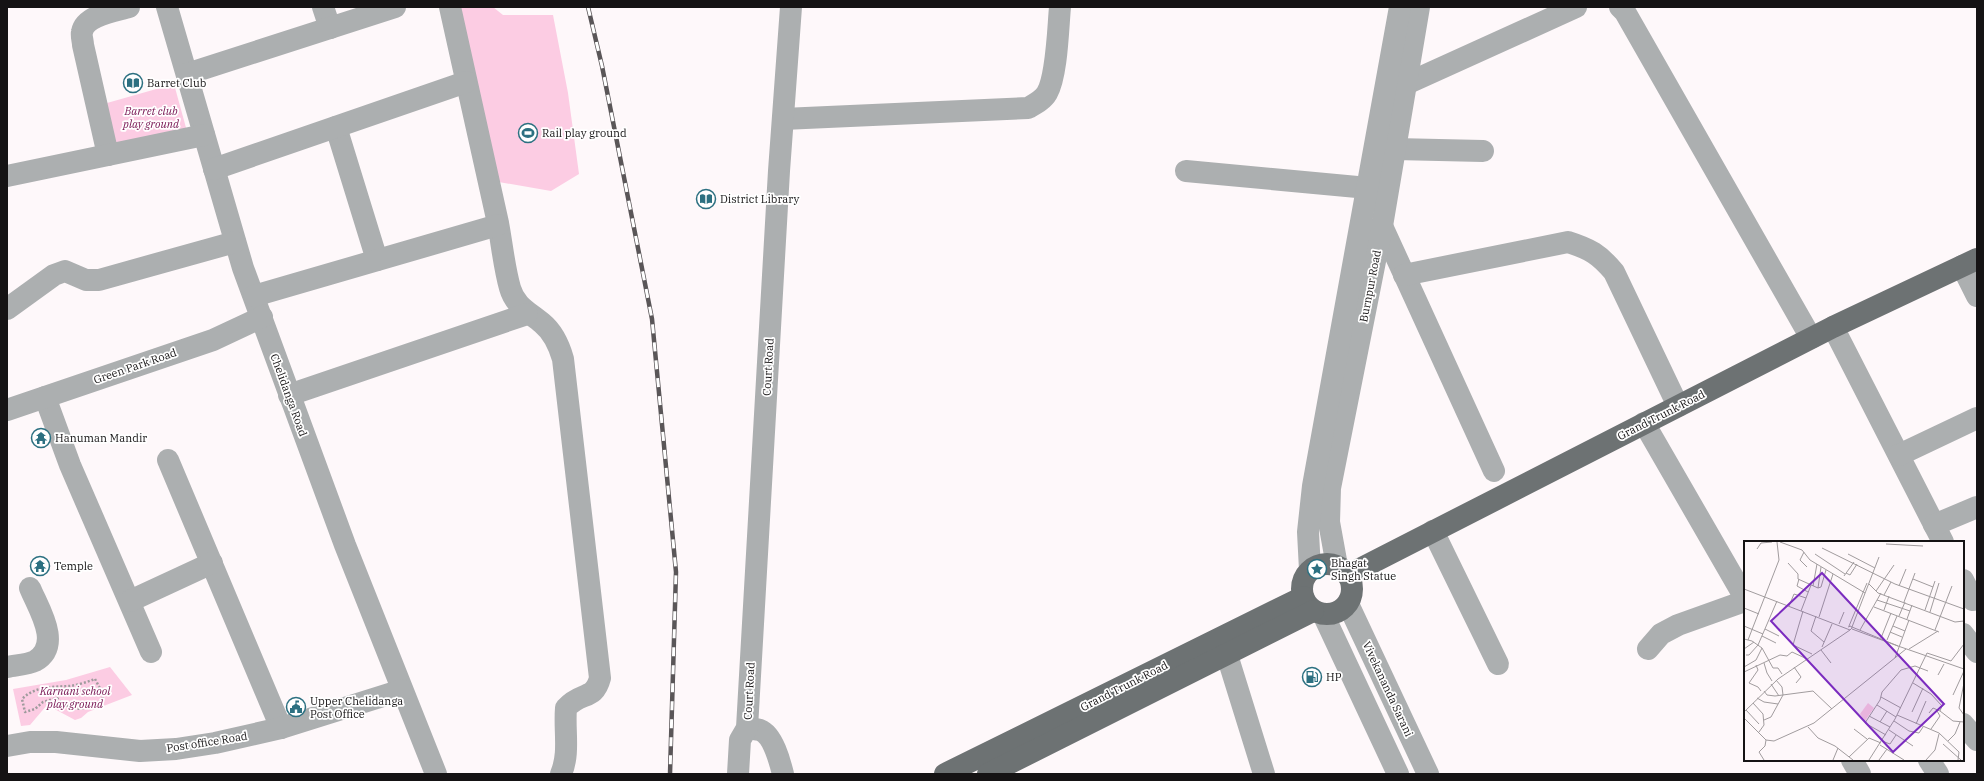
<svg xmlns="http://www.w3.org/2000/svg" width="1984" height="781" font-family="'IBM Plex Serif',serif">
  <rect width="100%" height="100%" fill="#fef8fa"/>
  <g fill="#fccce3">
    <path d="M456,7H493L503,15H553L568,93L579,174L551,191L493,181Z"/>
    <path d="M174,84L188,135L115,153L107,103Z"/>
    <path d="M110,667L132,695L88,712L81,718L75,720L47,705L30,725L21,726L13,689L66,680Z"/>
  </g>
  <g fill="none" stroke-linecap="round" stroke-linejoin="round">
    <path stroke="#9f9b9d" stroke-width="2.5" stroke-dasharray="2 2" stroke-linecap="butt" d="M95,679L102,692L103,700C84,709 74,715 57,698L43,702L35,709L25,712L22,699C35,686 53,687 70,686C78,685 87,682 95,679Z"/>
    <g stroke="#acafb0" stroke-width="22">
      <path d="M167,7L243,268L345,545L436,774"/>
      <path d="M323,7L330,28"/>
      <path d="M450,7C466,79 482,151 498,223C502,244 504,267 510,288C515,306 529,312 542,323C553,332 559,345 563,359L600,678C594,701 581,691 566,708C564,731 570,753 561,774"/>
      <path d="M1620,7L1625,12L1811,338"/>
      <path d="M187,74L395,7"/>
      <path d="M1406,84L1576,7"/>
      <path d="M783,119L1028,108C1035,104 1043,100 1047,93C1057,76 1058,28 1060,7"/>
      <path d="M336,127L377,260"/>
      <path d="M1395,149L1483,151"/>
      <path d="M108,155L83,45C83,41 81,36 82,32C85,15 116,11 129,7"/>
      <path d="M214,169L466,82"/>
      <path d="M1186,171L1368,188"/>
      <path d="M7,176L204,135"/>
      <path d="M1382,226L1494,471"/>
      <path d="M1962,266L1977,296"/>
      <path d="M1404,275L1568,242C1590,249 1599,254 1614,272L1678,406"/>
      <path d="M254,296L498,225"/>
      <path d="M7,309L54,275L65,271L86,280H99L235,242"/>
      <path d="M1833,327L1943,542"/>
      <path d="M289,395L527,314"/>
      <path d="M45,397L70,465L151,652"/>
      <path d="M7,410L213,340L262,317"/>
      <path d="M1644,423L1745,598"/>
      <path d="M1899,455L1977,418"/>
      <path d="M168,460L281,728"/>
      <path d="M1934,525L1977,507"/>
      <path d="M1433,531L1498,664"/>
      <path d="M1337,566L1329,522L1330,488L1382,226L1419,7"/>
      <path d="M1310,570L1308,532L1313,486L1400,7"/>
      <path d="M1963,580L1973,600"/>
      <path d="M130,601L212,563"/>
      <path d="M1348,604L1428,774"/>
      <path d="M1323,614L1398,774"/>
      <path d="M1963,634L1977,652"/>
      <path d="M1648,649L1661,634L1678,625L1745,601"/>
      <path d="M1227,655L1264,774"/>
      <path d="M7,667C15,665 27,665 35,661C63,645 38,608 30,588"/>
      <path d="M1963,724L1977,740"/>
      <path d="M747,728C751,729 756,729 760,730C773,735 780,762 783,774"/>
      <path d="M7,746L30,742H56L140,751L176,749L215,743L281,728L402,690"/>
      <path d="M1852,760L1860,774"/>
      <path d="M1929,760L1938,774"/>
      <path d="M738,774L740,740L747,728L779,171L791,7"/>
    </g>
    <g stroke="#6d7273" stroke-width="22">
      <circle cx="1327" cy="589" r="25"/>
      <path d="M1348,575L1833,327L1977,259"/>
      <path d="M945,774L1303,597"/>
      <path d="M988,774L1313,611"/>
    </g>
    <g stroke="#5a5658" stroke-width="4.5">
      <path id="rail" d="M588,7L602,66L652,319L676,572L670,774"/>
    </g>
    <use href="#rail" stroke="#fff" stroke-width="3" stroke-dasharray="9" stroke-linecap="butt"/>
  </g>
  <defs>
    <g id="library-ring" transform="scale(1)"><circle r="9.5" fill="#fff" stroke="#2c7081" stroke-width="1.5"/><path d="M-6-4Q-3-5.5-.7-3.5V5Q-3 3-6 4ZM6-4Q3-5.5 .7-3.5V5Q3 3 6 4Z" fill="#2c7081"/></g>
    <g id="stadium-ring" transform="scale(1)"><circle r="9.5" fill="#fff" stroke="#2c7081" stroke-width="1.5"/><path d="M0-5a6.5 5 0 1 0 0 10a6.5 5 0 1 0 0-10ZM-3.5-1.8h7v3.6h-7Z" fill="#2c7081"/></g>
    <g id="temple-ring" transform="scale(1)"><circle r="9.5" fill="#fff" stroke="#2c7081" stroke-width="1.5"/><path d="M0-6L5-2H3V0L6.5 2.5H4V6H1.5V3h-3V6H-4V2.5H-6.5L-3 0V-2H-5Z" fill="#2c7081"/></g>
    <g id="sight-ring" transform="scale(1)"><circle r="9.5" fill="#fff" stroke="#2c7081" stroke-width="1.5"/><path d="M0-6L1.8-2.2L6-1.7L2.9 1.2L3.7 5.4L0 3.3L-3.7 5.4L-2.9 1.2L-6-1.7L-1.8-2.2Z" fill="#2c7081"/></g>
    <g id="fuel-ring" transform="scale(1)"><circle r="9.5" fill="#fff" stroke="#2c7081" stroke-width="1.5"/><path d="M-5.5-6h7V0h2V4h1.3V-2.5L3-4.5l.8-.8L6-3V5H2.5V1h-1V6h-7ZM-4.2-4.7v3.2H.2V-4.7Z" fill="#2c7081"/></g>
    <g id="civic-ring" transform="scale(1)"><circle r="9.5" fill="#fff" stroke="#2c7081" stroke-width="1.5"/><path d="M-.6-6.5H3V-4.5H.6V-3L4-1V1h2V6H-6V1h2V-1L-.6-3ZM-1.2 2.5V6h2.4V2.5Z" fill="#2c7081"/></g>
  </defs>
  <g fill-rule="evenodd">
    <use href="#library-ring" x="133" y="83"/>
    <use href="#stadium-ring" x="528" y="133"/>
    <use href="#library-ring" x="706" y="199"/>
    <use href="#temple-ring" x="41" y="438"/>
    <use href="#temple-ring" x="40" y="566"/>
    <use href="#sight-ring" x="1317" y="569"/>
    <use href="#fuel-ring" x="1312" y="677"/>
    <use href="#civic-ring" x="296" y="707"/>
  </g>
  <g text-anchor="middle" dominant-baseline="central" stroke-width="3.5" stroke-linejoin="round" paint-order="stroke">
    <g font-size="11" fill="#151314" stroke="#fff" text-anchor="start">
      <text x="147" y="83">Barret Club</text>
      <text x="542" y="133">Rail play ground</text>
      <text x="720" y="199">District Library</text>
      <text x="55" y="438">Hanuman Mandir</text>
      <text x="1331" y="563">Bhagat<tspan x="1331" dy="13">Singh Statue</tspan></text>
      <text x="54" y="566">Temple</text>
      <text x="1326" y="677">HP</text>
      <text x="310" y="701">Upper Chelidanga<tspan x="310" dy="13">Post Office</tspan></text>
    </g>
    <g font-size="11" font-style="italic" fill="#771452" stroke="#fff">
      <text x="151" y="111">Barret club<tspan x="151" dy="13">play ground</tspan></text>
      <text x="75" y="691">Karnani school<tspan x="75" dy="13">play ground</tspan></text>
    </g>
    <g font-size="11" fill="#151314" stroke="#fff">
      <text transform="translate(1370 286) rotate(-79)">Burnpur Road</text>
      <text transform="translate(135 366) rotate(-19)">Green Park Road</text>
      <text transform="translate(768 367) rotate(-87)">Court Road</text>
      <text transform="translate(289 395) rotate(70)">Chelidanga Road</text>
      <text transform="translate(1661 415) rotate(-27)">Grand Trunk Road</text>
      <text transform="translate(1124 686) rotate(-27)">Grand Trunk Road</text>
      <text transform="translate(1388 689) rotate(65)">Vivekananda Sarani</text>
      <text transform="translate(749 691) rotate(-87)">Court Road</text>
      <text transform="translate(207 742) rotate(-9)">Post office Road</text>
    </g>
  </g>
  <g transform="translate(1744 541)">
    <rect width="220" height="220" fill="#fef8fa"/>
    <path d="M124,162L130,167L121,180L116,173Z" fill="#fccce3"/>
    <path fill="none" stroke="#a19c9e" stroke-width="1" d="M36,1L58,9L66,19L121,52M142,3L179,5M78,7L151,43L220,68M13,8L17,2L28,1M60,11L56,19L63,26M71,13L101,33M104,13L131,27M44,22L54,33V38L74,47L77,46L82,29M102,32L106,34L113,23M100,35L110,21M55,38L53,45L64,51M169,38L189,46M125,43L134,52L211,81L220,80M69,45L73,23M155,45L162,28M74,47L77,26M0,48L106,89L108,87L107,85L104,86M132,50L150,24M140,54L147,41M133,59L166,70M160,61L171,32M45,65L50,53L62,57M130,66L195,91M0,67L15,73M140,69L145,55M181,69L191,40M57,70L67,44M59,70L49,104L68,113M186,71L195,42M72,75L67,90L80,101M155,75L161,61M75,76L89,33M163,78L168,64M95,83L100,71M0,85L19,93M105,85L123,42M149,85L161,90M108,86L135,16M21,88L35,95M108,88L154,105L108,86M116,89L137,52M191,89L208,45M146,91L158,96M18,95L32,102M137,97L147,72M0,98L8,100L18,107L29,127H34L38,133M4,99L35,19L33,1M143,99L153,75M154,105L220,128M78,106L88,83M0,108L10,101M165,108L194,90M77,109L87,122M2,114H5L14,104L33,60M151,117L165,79M20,122L23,132L28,140M12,124L14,129L5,142L14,146L17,150M0,126L12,119L18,107M50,126L57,136L52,142M0,131L36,114L43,115L48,111L61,117M194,134L200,123M169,142L187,153L198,165L196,170L189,167L185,172M220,142L215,167L220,174M27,143L35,155M20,150L23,154L31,155L69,150L88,168M209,154L220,130M137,156L157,167M13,157L20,161L34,163M9,162L19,173L20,184L15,191M133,164L152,176M2,169L15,183M196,170L209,180L220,181M0,171L34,138L106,89M168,171L179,147M153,174L195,192L215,211L214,219M125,175L146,186M0,177L22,199L30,200L70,182L162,108M20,179L27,176L39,154L38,146L32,139M150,180L165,190L175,192L179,186M136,181L143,170M172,183L182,160M64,186L74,197L91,205L109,219M110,188L123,198M187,188L196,175L193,170M145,189L169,205M142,194L121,182L136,159L138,151L157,129L171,125L184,130M138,200L146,203L152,194M204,200L211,193L216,181M199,203L217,219M136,204L160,219M105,216L125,197L137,202M20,219L15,211L21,205L22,199M89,219L94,207M125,219L151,178L183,112L207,120L220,103M135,219L143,208M182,219L191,209L195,193"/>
    <path fill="#7b2cbf" fill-opacity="0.15" stroke="#7b2cbf" stroke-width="2" d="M78,32L200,163L149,211L27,80Z"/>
    <rect width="220" height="220" fill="none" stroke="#151314" stroke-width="2"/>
  </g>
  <rect width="1984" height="781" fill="none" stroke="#151314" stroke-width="16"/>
</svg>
